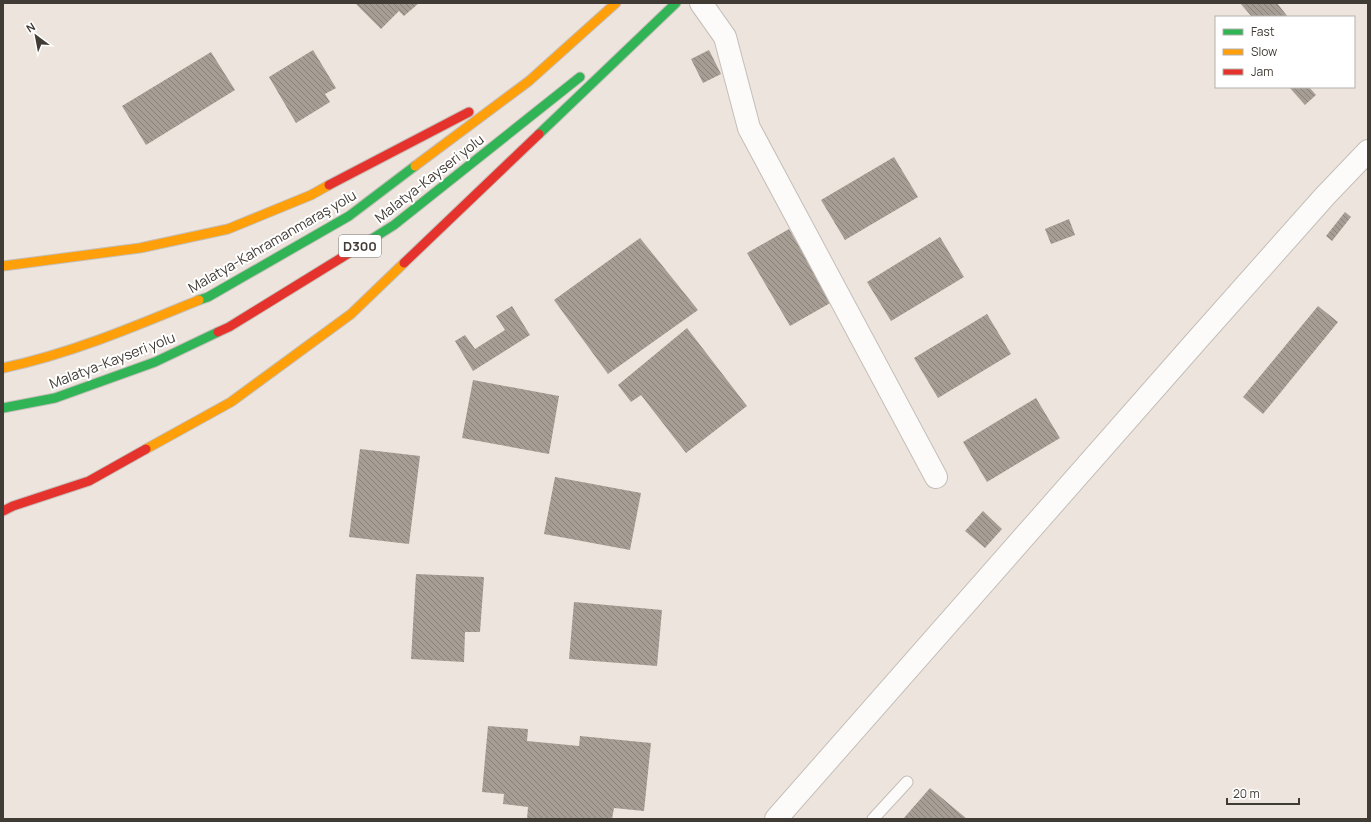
<svg xmlns="http://www.w3.org/2000/svg" width="1371" height="822" font-family="Manrope,sans-serif">
  <defs>
    <pattern id="building-back-hatch" width="6" height="6" patternUnits="userSpaceOnUse"><rect width="6" height="6" fill="#a69e94"/><path d="M-1 5l2 2M0 0l6 6M5-1l2 2" fill="none" stroke="#89827a"/></pattern>
  </defs>
  <rect width="100%" height="100%" fill="#ede5dd"/>
  <g fill="url(#building-back-hatch)">
    <path d="M355,3H419L404,16L399,11L381,29Z"/>
    <path d="M1240,3H1277L1288,17H1252Z"/>
    <path d="M313,50L336,88L325,94L330,102L296,123L269,77Z"/>
    <path d="M709,50L721,74L703,83L691,59Z"/>
    <path d="M211,52L235,90L146,145L122,106Z"/>
    <path d="M1289,87H1309L1316,95L1305,105Z"/>
    <path d="M894,157L918,197L845,240L821,200Z"/>
    <path d="M1345,212L1351,217L1332,241L1326,236Z"/>
    <path d="M1069,219L1075,235L1051,244L1045,229Z"/>
    <path d="M789,229L832,302L790,326L747,253Z"/>
    <path d="M940,237L964,277L891,321L867,282Z"/>
    <path d="M640,238L698,310L608,374L554,300Z"/>
    <path d="M512,306L530,335L473,371L455,341L465,335L475,349L505,330L496,316Z"/>
    <path d="M1318,306L1338,322L1263,414L1243,397Z"/>
    <path d="M987,314L1011,354L938,398L914,358Z"/>
    <path d="M687,328L747,406L686,453L641,395L631,402L618,385Z"/>
    <path d="M473,380L559,396L549,454L462,438Z"/>
    <path d="M1036,398L1060,438L987,482L963,442Z"/>
    <path d="M360,449L420,456L409,544L349,537Z"/>
    <path d="M555,477L641,493L630,550L544,534Z"/>
    <path d="M983,511L1002,529L985,548L965,531Z"/>
    <path d="M416,574L484,577L480,632H465L464,662L411,659Z"/>
    <path d="M574,602L662,610L657,666L569,659Z"/>
    <path d="M488,726L528,729L527,741L579,746L580,736L651,743L644,811L614,808L612,819H527L528,807L503,804L504,794L482,792Z"/>
    <path d="M930,788L967,819H903Z"/>
  </g>
  <g fill="none" stroke-linecap="round" stroke-linejoin="round">
    <g stroke="#c4beb8" stroke-width="13">
      <path id="lane" d="M873,819L907,782"/>
    </g>
    <g stroke="#c4beb8" stroke-width="24">
      <g id="street">
        <path d="M701,3L725,37L749,128L936,477"/>
        <path d="M776,819L1198,339L1325,196L1368,151"/>
      </g>
    </g>
    <g stroke="#c4beb8" stroke-width="11">
      <g id="fast">
        <path d="M539,134L676,3"/>
        <path d="M367,242L394,225L580,77"/>
        <path d="M199,300L208,297L349,216L415,166"/>
        <path d="M3,408L55,398L155,362L218,332"/>
      </g>
    </g>
    <g stroke="#c4beb8" stroke-width="11">
      <g id="slow">
        <path d="M415,166L529,81L616,3"/>
        <path d="M3,266L140,248L228,229L311,195L329,185"/>
        <path d="M3,368C70,354 136,326 199,300"/>
        <path d="M146,449L231,402L351,314L404,263"/>
      </g>
    </g>
    <g stroke="#c4beb8" stroke-width="11">
      <g id="jam">
        <path d="M329,185L469,112"/>
        <path d="M404,263L539,134"/>
        <path d="M218,332L229,327L367,242"/>
        <path d="M3,511L13,506L89,481L146,449"/>
      </g>
    </g>
    <use href="#lane" stroke="#fcfbfa" stroke-width="11"/>
    <use href="#street" stroke="#fcfbfa" stroke-width="22"/>
    <use href="#fast" stroke="#30b455" stroke-width="9"/>
    <use href="#slow" stroke="#ff9f0a" stroke-width="9"/>
    <use href="#jam" stroke="#e5322d" stroke-width="9"/>
  </g>
  <g text-anchor="middle" dominant-baseline="central" stroke-width="4" stroke-linejoin="round" paint-order="stroke">
    <rect fill="#fff" stroke="#7a7672" stroke-width="1" x="339" y="235" width="42" height="22" rx="3"/>
    <g font-size="13" font-weight="bold" fill="#413b35">
      <text x="360" y="246">D300</text>
    </g>
    <g font-size="14" fill="#413b35" stroke="#fff">
      <text transform="translate(429 178) rotate(-38)">Malatya-Kayseri yolu</text>
      <text transform="translate(272 241) rotate(-30)">Malatya-Kahramanmaraş yolu</text>
      <text transform="translate(112 360) rotate(-21)">Malatya-Kayseri yolu</text>
    </g>
  </g>
  <rect width="1371" height="822" fill="none" stroke="#413b35" stroke-width="8"/>
  <rect x="1215" y="16" width="140" height="72" fill="#ffffff" stroke="#b3b1ae"/>
  <rect x="1223" y="29" width="20" height="6" fill="#30b455" stroke="#b3b1ae"/>
  <text x="1251" y="36" font-size="12" fill="#413b35">Fast</text>
  <rect x="1223" y="49" width="20" height="6" fill="#ff9f0a" stroke="#b3b1ae"/>
  <text x="1251" y="56" font-size="12" fill="#413b35">Slow</text>
  <rect x="1223" y="69" width="20" height="6" fill="#e5322d" stroke="#b3b1ae"/>
  <text x="1251" y="76" font-size="12" fill="#413b35">Jam</text>
  <g transform="translate(36 36) rotate(328)" stroke="#ffffff" stroke-width="3" paint-order="stroke">
  <path d="M0-3L7 15L0 10L-7 15Z" fill="#413b35"/>
  <text y="-6" font-size="11" font-weight="bold" text-anchor="middle" fill="#413b35">N</text>
  </g>
  <path d="M1227 798v6h72v-6" fill="none" stroke="#413b35" stroke-width="2"/>
  <text x="1233" y="798" font-size="12" fill="#413b35" stroke="#ffffff" stroke-width="3" paint-order="stroke">20 m</text>
</svg>
